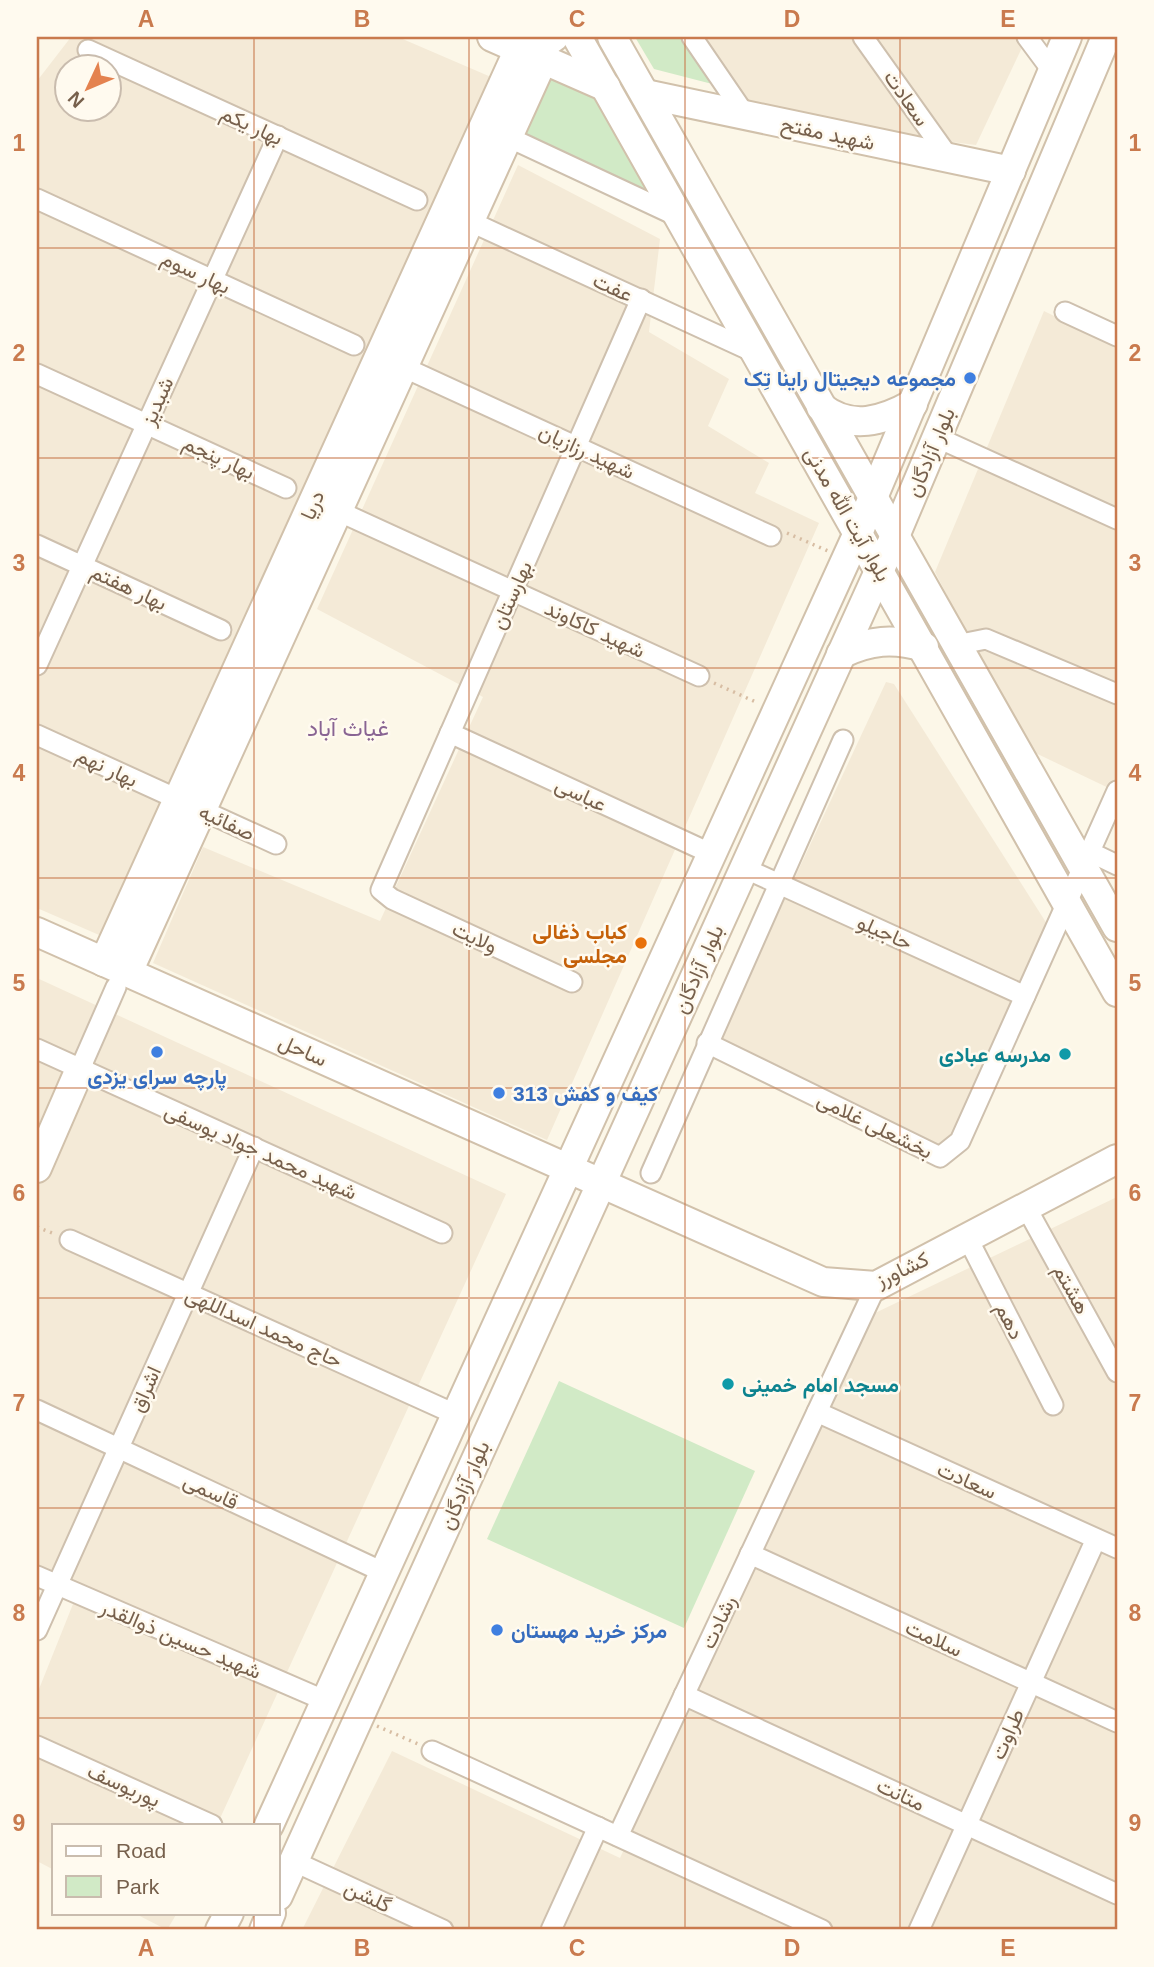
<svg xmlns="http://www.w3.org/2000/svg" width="1154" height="1967" font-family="Helvetica,Vazirmatn,sans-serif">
  <rect width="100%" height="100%" fill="#fcf7e8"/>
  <g fill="#f4ead7" fill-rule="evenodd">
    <path d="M71,37H398L491,77L106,938L37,908V81ZM66,66H108V108H66Z"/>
    <path d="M703,37H1027L976,145L758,118Z"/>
    <path d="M518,165L660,239L649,332L729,379L708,426L769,463L755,493L819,523L547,1140L153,963L203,847L380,921L483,697L317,609Z"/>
    <path d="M1044,311L1117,347V792L1025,748L935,572Z"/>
    <path d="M886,682L894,684L1047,924L949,1152L720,1038Z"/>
    <path d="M37,978L506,1194L217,1825H54V1870L37,1861V1694L77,1594L37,1571Z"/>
    <path d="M1117,1197V1930H302L392,1751L620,1858L873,1314Z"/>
    <path d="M134,1913H177L167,1930Z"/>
  </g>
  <g fill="#d1eac6">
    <path d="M635,37H684L720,86L654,69Z"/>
    <path d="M543,60L606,87L680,218L508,137Z"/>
    <path d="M559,1381L755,1471L684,1628L487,1539Z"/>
  </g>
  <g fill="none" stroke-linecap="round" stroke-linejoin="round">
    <g stroke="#cec0ae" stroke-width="23">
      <g id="street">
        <path d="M692,37L746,116"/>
        <path d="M863,37L950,159"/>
        <path d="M1027,37L1053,72"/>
        <path d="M88,50L417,200"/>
        <path d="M508,137L679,217"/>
        <path d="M37,199L354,345"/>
        <path d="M469,221L756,353"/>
        <path d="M1065,312L1117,336"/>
        <path d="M403,367L771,536"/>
        <path d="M37,374L286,488"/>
        <path d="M936,437L1117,519"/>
        <path d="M338,511L699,676"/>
        <path d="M37,545L221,630"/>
        <path d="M956,645L986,639L1117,694"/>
        <path d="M37,665L278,136"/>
        <path d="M450,733L712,854"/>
        <path d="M37,735L276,844"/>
        <path d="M1090,852L1117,865"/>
        <path d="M744,868L1025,996"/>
        <path d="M572,982L392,899L381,890L641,299"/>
        <path d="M707,1043L940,1157L960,1141L1117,791"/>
        <path d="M37,1049L442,1233"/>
        <path d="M80,1069L116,987"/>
        <path d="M651,1173L843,740"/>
        <path d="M1026,1207L1117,1372"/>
        <path d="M967,1237L1053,1405"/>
        <path d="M70,1240L457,1415"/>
        <path d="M37,1410L385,1573"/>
        <path d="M817,1412L1117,1548"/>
        <path d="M750,1554L1117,1722"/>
        <path d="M37,1576L326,1701"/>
        <path d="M37,1630L254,1147"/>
        <path d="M684,1695L1117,1894"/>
        <path d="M37,1746L212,1825"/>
        <path d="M432,1751L822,1930"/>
        <path d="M618,1836L876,1286"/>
        <path d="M293,1861L443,1930"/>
        <path d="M551,1930L598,1827"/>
        <path d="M919,1930L1096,1539"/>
      </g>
    </g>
    <g stroke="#d1c1ab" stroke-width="32">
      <g id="secondary">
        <path d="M492,37L606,87"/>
        <path d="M577,37L1117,992"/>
        <path d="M612,37L1117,927"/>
        <path d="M645,94L1011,171"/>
        <path d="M821,407C851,431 883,421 913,404"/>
        <path d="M841,654C870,640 893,638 924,647"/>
        <path d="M37,932L823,1282L876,1286L1117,1159"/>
        <path d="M104,962L519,49L543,45L554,37"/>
        <path d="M128,972L543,60"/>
        <path d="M37,1168L80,1069"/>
        <path d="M269,1825L858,533L1067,37"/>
        <path d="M278,1896L895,536L1106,37"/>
        <path d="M220,1930L229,1913"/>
        <path d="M264,1930L271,1913"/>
      </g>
    </g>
    <g stroke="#d7bda3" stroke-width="3.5" stroke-dasharray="2 5" stroke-linecap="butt">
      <path d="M787,533L828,551"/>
      <path d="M714,683L758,703"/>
      <path d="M37,1227L55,1234"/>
      <path d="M377,1726L418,1744"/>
    </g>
    <use href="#street" stroke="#fff" stroke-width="19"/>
    <use href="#secondary" stroke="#fff" stroke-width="28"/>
  </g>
  <path fill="none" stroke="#c97a4e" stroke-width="2" stroke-opacity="0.55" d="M254,37V1825M469,37V1930M685,37V1930M900,37V1930M37,248H1117M37,458H1117M37,668H1117M37,878H1117M37,1088H1117M37,1298H1117M37,1508H1117M37,1718H1117M254,1913V1930"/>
  <g fill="#3f7fe0" stroke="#fffaef" stroke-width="2.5">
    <circle cx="970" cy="378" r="7"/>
    <circle cx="157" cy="1052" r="7"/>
    <circle cx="499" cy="1093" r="7"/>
    <circle cx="497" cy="1630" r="7"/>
  </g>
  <circle fill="#e8710a" stroke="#fffaef" stroke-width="2.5" cx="641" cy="943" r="7"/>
  <g fill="#0f9aa8" stroke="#fffaef" stroke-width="2.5">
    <circle cx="1065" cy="1054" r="7"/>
    <circle cx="728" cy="1384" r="7"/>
  </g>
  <g text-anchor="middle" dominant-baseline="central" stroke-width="5" stroke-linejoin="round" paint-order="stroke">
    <g font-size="21" fill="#77604c" stroke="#fffaef">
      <text transform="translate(907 98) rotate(55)">سعادت</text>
      <text transform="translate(252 125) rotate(25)">بهار یکم</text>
      <text transform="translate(828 133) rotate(12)">شهید مفتح</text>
      <text transform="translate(196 272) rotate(25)">بهار سوم</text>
      <text transform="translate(613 287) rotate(25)">عفت</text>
      <text transform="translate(157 401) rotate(-66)">شبدیز</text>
      <text transform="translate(587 451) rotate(25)">شهید رزازیان</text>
      <text transform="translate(930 452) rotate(-67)">بلوار آزادگان</text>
      <text transform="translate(219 457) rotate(25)">بهار پنجم</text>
      <text transform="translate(312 505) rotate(-66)">دریا</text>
      <text transform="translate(848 514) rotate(60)">بلوار آیت الله مدنی</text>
      <text transform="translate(129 587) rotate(25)">بهار هفتم</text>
      <text transform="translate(511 595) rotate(-66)">بهارستان</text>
      <text transform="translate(595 629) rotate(25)">شهید کاکاوند</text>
      <text transform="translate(107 767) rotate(25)">بهار نهم</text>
      <text transform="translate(581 794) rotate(25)">عباسی</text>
      <text transform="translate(227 822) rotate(25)">صفائیه</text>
      <text transform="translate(885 932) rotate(24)">حاجیلو</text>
      <text transform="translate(475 937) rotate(25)">ولایت</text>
      <text transform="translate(698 969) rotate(-66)">بلوار آزادگان</text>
      <text transform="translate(303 1050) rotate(24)">ساحل</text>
      <text transform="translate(875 1125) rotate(26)">بخشعلی غلامی</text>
      <text transform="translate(261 1151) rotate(24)">شهید محمد جواد یوسفی</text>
      <text transform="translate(902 1269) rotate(-25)">کشاورز</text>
      <text transform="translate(1072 1289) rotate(61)">هشتم</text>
      <text transform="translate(1010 1321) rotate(63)">دهم</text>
      <text transform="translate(264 1327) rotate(24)">حاج محمد اسداللهی</text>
      <text transform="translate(145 1389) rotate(-66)">اشراق</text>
      <text transform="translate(967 1480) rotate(24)">سعادت</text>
      <text transform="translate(464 1485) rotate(-66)">بلوار آزادگان</text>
      <text transform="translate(211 1491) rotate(25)">قاسمی</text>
      <text transform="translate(718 1622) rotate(-65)">رشادت</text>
      <text transform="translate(934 1638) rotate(25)">سلامت</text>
      <text transform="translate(181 1639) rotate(23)">شهید حسین ذوالقدر</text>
      <text transform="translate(1007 1734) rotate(-66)">طراوت</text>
      <text transform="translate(124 1785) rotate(24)">پوریوسف</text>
      <text transform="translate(901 1794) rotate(25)">متانت</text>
      <text transform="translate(368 1896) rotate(25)">گلشن</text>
    </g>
    <g font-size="21" font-weight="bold" fill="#366cbe" stroke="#fffaef" text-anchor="start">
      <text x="956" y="378" text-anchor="end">مجموعه دیجیتال راینا تِک</text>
      <text x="157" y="1076" text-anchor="middle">پارچه سرای یزدی</text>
      <text x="513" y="1093">کیف و کفش 313</text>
      <text x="511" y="1630">مرکز خرید مهستان</text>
    </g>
    <g font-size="21" font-weight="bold" fill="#c56008" stroke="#fffaef" text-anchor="end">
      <text x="627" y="931">کباب ذغالی<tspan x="627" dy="24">مجلسی</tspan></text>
    </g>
    <g font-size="21" font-weight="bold" fill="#0d838f" stroke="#fffaef" text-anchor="end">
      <text x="1051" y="1054">مدرسه عبادی</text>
      <text x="742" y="1384" text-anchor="start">مسجد امام خمینی</text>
    </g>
    <g font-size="23" fill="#896493" stroke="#fffaef">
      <text x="348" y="728">غیاث آباد</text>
    </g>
  </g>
  <rect width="1154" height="1967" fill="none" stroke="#fffaef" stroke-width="77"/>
  <rect x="52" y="1824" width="228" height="91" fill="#fffaef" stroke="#c9bcae" stroke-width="2"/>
  <rect x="66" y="1846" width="35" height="10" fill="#ffffff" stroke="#c9bcae" stroke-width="2"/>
  <text x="116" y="1858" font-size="21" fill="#77604c">Road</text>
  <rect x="66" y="1876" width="35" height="21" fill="#d1eac6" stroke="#c9bcae" stroke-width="2"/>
  <text x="116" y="1894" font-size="21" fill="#77604c">Park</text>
  <g transform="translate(88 88) rotate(226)"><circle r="33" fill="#fffaef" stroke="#c9bcae" stroke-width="2"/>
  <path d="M0-5L12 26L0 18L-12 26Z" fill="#e4824f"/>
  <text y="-10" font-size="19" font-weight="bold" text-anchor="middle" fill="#77604c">N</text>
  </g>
  <rect x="38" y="38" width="1078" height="1890" fill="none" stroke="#c97a4e" stroke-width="2.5"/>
  <g font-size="23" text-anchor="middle" font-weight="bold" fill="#c97a4e">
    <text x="146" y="27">A</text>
    <text x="362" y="27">B</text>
    <text x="577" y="27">C</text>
    <text x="792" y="27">D</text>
    <text x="1008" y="27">E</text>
    <text x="19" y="151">1</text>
    <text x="1135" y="151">1</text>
    <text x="19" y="361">2</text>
    <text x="1135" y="361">2</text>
    <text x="19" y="571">3</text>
    <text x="1135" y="571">3</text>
    <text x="19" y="781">4</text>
    <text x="1135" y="781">4</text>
    <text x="19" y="991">5</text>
    <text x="1135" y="991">5</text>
    <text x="19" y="1201">6</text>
    <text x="1135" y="1201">6</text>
    <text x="19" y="1411">7</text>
    <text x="1135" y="1411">7</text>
    <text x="19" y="1621">8</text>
    <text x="1135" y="1621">8</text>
    <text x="19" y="1831">9</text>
    <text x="1135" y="1831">9</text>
    <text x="146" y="1956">A</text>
    <text x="362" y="1956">B</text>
    <text x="577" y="1956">C</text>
    <text x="792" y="1956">D</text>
    <text x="1008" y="1956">E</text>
  </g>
</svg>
